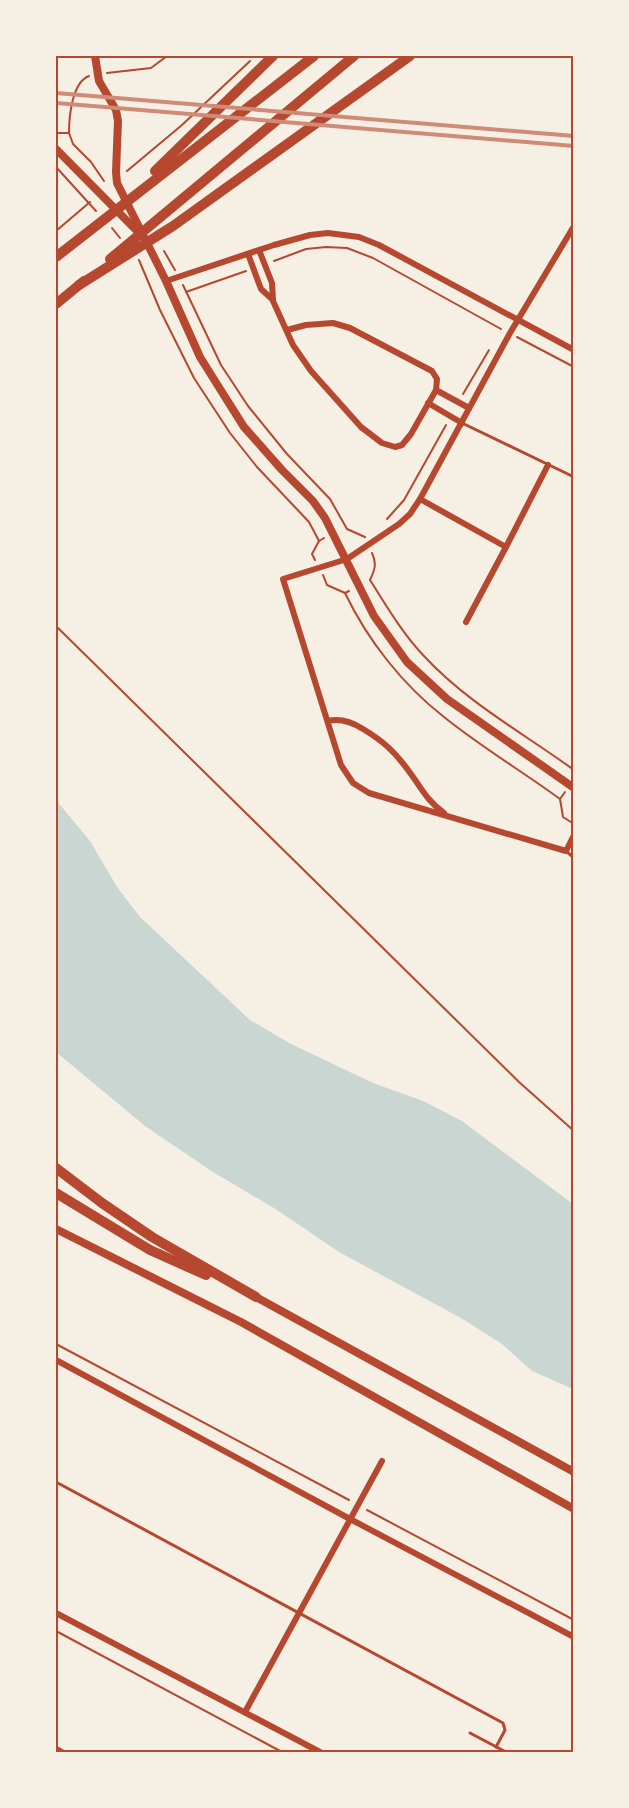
<svg xmlns="http://www.w3.org/2000/svg" width="629" height="1808" font-family="Manrope,sans-serif">
  <rect width="100%" height="100%" fill="#f6efe4"/>
  <path fill="#c9d6d2" d="M56,800L90,841L117,887L140,917L250,1020L291,1044L373,1083L423,1101L462,1121L573,1204V1389L532,1371L502,1344L461,1318L339,1252L274,1208L213,1172L145,1126L56,1052Z"/>
  <g fill="none" stroke-linecap="round" stroke-linejoin="round">
    <g stroke="#b5482f" stroke-width="2">
      <path d="M107,73L151,68L167,56"/>
      <path d="M56,133H69C69,117 72,82 89,76"/>
      <path d="M69,133L73,144L91,162L104,181"/>
      <path d="M56,167L96,211"/>
      <path d="M127,171L182,125L250,61"/>
      <path d="M112,228L120,238"/>
      <path d="M56,231L90,202"/>
      <path d="M164,251L175,270"/>
      <path d="M139,260L160,310L194,378L230,433L257,467L309,522L319,541"/>
      <path d="M274,261L306,249L326,247L347,248L373,258L501,329"/>
      <path d="M183,285L221,365L248,406L287,454L330,499L347,529L365,537"/>
      <path d="M186,292L246,271"/>
      <path d="M517,337L574,367"/>
      <path d="M463,394L489,350"/>
      <path d="M387,519L404,500L446,425"/>
      <path d="M372,553C377,564 375,569 370,580C386,605 402,633 423,655C466,702 523,733 574,770"/>
      <path d="M315,560L312,554L319,541L324,538"/>
      <path d="M323,575L327,585L345,593"/>
      <path d="M349,591L345,593C368,641 403,685 444,717C481,747 522,771 560,799"/>
      <path d="M56,626L519,1082L574,1131"/>
      <path d="M565,792L560,799L563,817L574,824"/>
      <path d="M56,1344L349,1500"/>
      <path d="M367,1510L574,1620"/>
      <path d="M56,1631L282,1752"/>
    </g>
    <g stroke="#b5482f" stroke-width="3">
      <path d="M462,423L574,477"/>
      <path d="M566,851L574,858"/>
      <path d="M56,1482L503,1723L505,1730L496,1747"/>
      <path d="M470,1733L506,1752"/>
      <path d="M56,1747L65,1752"/>
    </g>
    <g stroke="#b5482f" stroke-width="6">
      <path d="M574,226L510,333L420,499L410,514L399,524L347,559L283,579L341,765L353,783L369,793L566,851L574,835"/>
      <path d="M259,250L272,283L273,301L293,345L311,371L361,427L382,443L395,447L402,445L411,434L436,390L437,379L432,371L350,328L333,323L306,325L287,330"/>
      <path d="M248,254L261,289L273,300"/>
      <path d="M166,281L274,245L310,235L328,233L359,237L379,245L574,350"/>
      <path d="M436,390L469,408"/>
      <path d="M428,403L462,423"/>
      <path d="M420,499L506,547"/>
      <path d="M466,622L506,547L548,465"/>
      <path d="M328,721C340,718 352,722 363,729C383,741 394,751 408,770C421,787 426,800 444,813"/>
      <path d="M56,1360L350,1519L574,1637"/>
      <path d="M56,1613L320,1752"/>
      <path d="M245,1712L382,1461"/>
    </g>
    <g stroke="#b5482f" stroke-width="8">
      <path d="M95,56L99,81L116,110L118,121L116,172L117,183L166,281L200,357L215,381L244,427L282,470L313,501L325,518L374,616L407,662L447,699L574,788"/>
      <path d="M56,149L141,235"/>
    </g>
    <g stroke="#b5482f" stroke-width="8">
      <path d="M56,1229L241,1322L574,1509"/>
      <path d="M256,1297L574,1472"/>
    </g>
    <g stroke="#b5482f" stroke-width="10">
      <path d="M155,171L273,56"/>
      <path d="M56,257L314,56"/>
      <path d="M110,259L354,56"/>
      <path d="M79,285L173,226L410,56"/>
      <path d="M56,304L84,281"/>
      <path d="M56,1168L102,1203L152,1237L256,1297"/>
      <path d="M56,1193L150,1250L206,1275"/>
    </g>
    <g stroke="#cf8b77" stroke-width="4">
      <path d="M56,93L574,136"/>
      <path d="M56,103L574,146"/>
    </g>
  </g>
  <rect width="629" height="1808" fill="none" stroke="#f6efe4" stroke-width="114"/>
  <rect x="57" y="57" width="515" height="1694" fill="none" stroke="#b5482f" stroke-width="2"/>
</svg>
